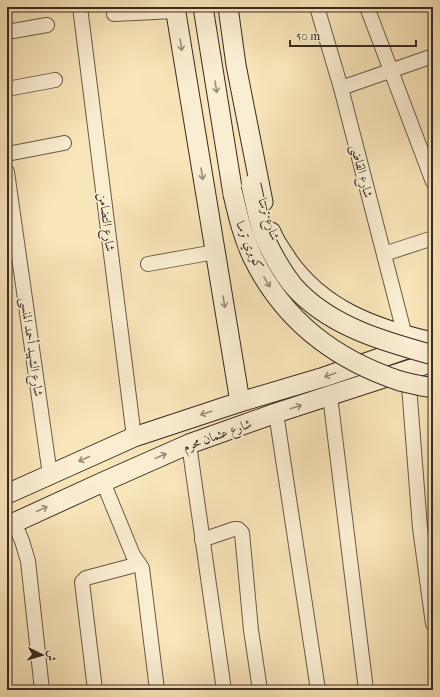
<svg xmlns="http://www.w3.org/2000/svg" width="440" height="697" font-family="'IM FELL French Canon',Amiri,serif">
  <rect width="100%" height="100%" fill="#f8e5b9"/>
  <filter id="stains"><feTurbulence type="fractalNoise" baseFrequency=".005" numOctaves="4"/><feColorMatrix values="0 0 0 0 .2 0 0 0 0 .09 0 0 0 0 .02 0 0 0 .5 -.17"/></filter>
  <radialGradient id="worn" r=".72"><stop offset=".6" stop-color="#630" stop-opacity="0"/><stop offset="1" stop-color="#630" stop-opacity=".3"/></radialGradient>
  <g fill="none" stroke-linecap="round" stroke-linejoin="round">
    <g stroke="#6a5948" stroke-width="16">
      <g id="street">
        <path d="M80,7L134,437"/>
        <path d="M317,7L341,88L405,336"/>
        <path d="M367,7L433,182"/>
        <path d="M114,14L175,11"/>
        <path d="M7,32L47,25"/>
        <path d="M341,88L433,56"/>
        <path d="M7,89L55,80"/>
        <path d="M7,154L64,143"/>
        <path d="M7,172L50,475"/>
        <path d="M384,254L433,238"/>
        <path d="M148,264L215,252"/>
        <path d="M409,386L420,528L433,624"/>
        <path d="M330,396L366,690"/>
        <path d="M276,413L318,690"/>
        <path d="M189,444L224,690"/>
        <path d="M103,482L133,555L142,568L157,690"/>
        <path d="M14,522L22,541L28,561L42,690"/>
        <path d="M202,540L234,529H238L242,533L251,630L260,690"/>
        <path d="M95,690L82,582L86,578L139,564"/>
      </g>
    </g>
    <g stroke="#3a2a22" stroke-width="21">
      <g id="secondary">
        <path d="M175,7L240,402"/>
        <path d="M203,7L233,194"/>
        <path d="M228,7L236,65L263,202"/>
        <path d="M271,232C275,243 282,251 288,261C322,309 372,328 428,341"/>
        <path d="M7,494L134,437L240,402L324,377L433,340"/>
        <path d="M7,526L103,482L189,444L276,413L433,362"/>
      </g>
    </g>
    <use href="#street" stroke="#faeed2" stroke-width="14"/>
    <use href="#secondary" stroke="#faeed2" stroke-width="19"/>
    <g stroke="#3a2a22" stroke-width="21" stroke-linecap="butt">
      <g id="secondary-bridge">
        <path d="M251,185C255,202 259,225 266,241C275,259 285,278 299,292C335,328 386,342 433,355"/>
        <path d="M233,194C238,216 243,237 253,258C284,321 334,359 400,381C411,384 422,386 433,388"/>
      </g>
    </g>
    <use href="#secondary-bridge" stroke="#faeed2" stroke-width="19"/>
  </g>
  <defs><path id="oneway-shaft" d="M-6 0H5M1.5-3L5.5 0L1.5 3" fill="none" stroke-width="1.6" stroke-linecap="round" stroke-linejoin="round"/></defs>
  <g stroke="#9a8c7a">
    <use href="#oneway-shaft" transform="translate(181 45) rotate(81)"/>
    <use href="#oneway-shaft" transform="translate(216 87) rotate(81)"/>
    <use href="#oneway-shaft" transform="translate(202 174) rotate(81)"/>
    <use href="#oneway-shaft" transform="translate(267 282) rotate(59)"/>
    <use href="#oneway-shaft" transform="translate(224 302) rotate(81)"/>
    <use href="#oneway-shaft" transform="translate(330 375) rotate(161)"/>
    <use href="#oneway-shaft" transform="translate(296 407) rotate(-18)"/>
    <use href="#oneway-shaft" transform="translate(206 413) rotate(162)"/>
    <use href="#oneway-shaft" transform="translate(161 456) rotate(-23)"/>
    <use href="#oneway-shaft" transform="translate(84 459) rotate(156)"/>
    <use href="#oneway-shaft" transform="translate(42 509) rotate(-25)"/>
  </g>
  <g text-anchor="middle" dominant-baseline="central" stroke-width="3.5" stroke-linejoin="round" paint-order="stroke">
    <g font-size="13" fill="#3a2a22" stroke="#faeed2">
      <text transform="translate(362 171) rotate(75)">شارع القاضى</text>
      <text transform="translate(269 219) rotate(72)">شارع ترسا</text>
      <text transform="translate(107 222) rotate(83)">شارع التضامن</text>
      <text transform="translate(250 245) rotate(67)">كوبري ترسا</text>
      <text transform="translate(32 347) rotate(82)">شارع الشهيد أحمد المنسى</text>
      <text transform="translate(217 435) rotate(-20)">شارع عثمان محرم</text>
    </g>
  </g>
  <rect width="440" height="697" fill="none" stroke="#f8e5b9" stroke-width="24"/>
  <rect x="8" y="8" width="424" height="681" fill="none" stroke="#3a2a22" stroke-width="2"/>
  <rect x="12" y="12" width="416" height="673" fill="none" stroke="#3a2a22"/>
  <g transform="translate(42 655) rotate(95)" stroke="#faeed2" stroke-width="3" paint-order="stroke">
  <path d="M0-3L7 15L0 10L-7 15Z" fill="#3a2a22"/>
  <text y="-6" font-size="11" font-weight="bold" text-anchor="middle" fill="#3a2a22">ش</text>
  </g>
  <path d="M290 40v6h126v-6" fill="none" stroke="#3a2a22" stroke-width="2"/>
  <text x="296" y="40" font-size="12" fill="#3a2a22" stroke="#faeed2" stroke-width="3" paint-order="stroke">50 m</text>
  <rect width="100%" height="100%" filter="url(#stains)"/>
  <rect width="100%" height="100%" fill="url(#worn)"/>
</svg>
